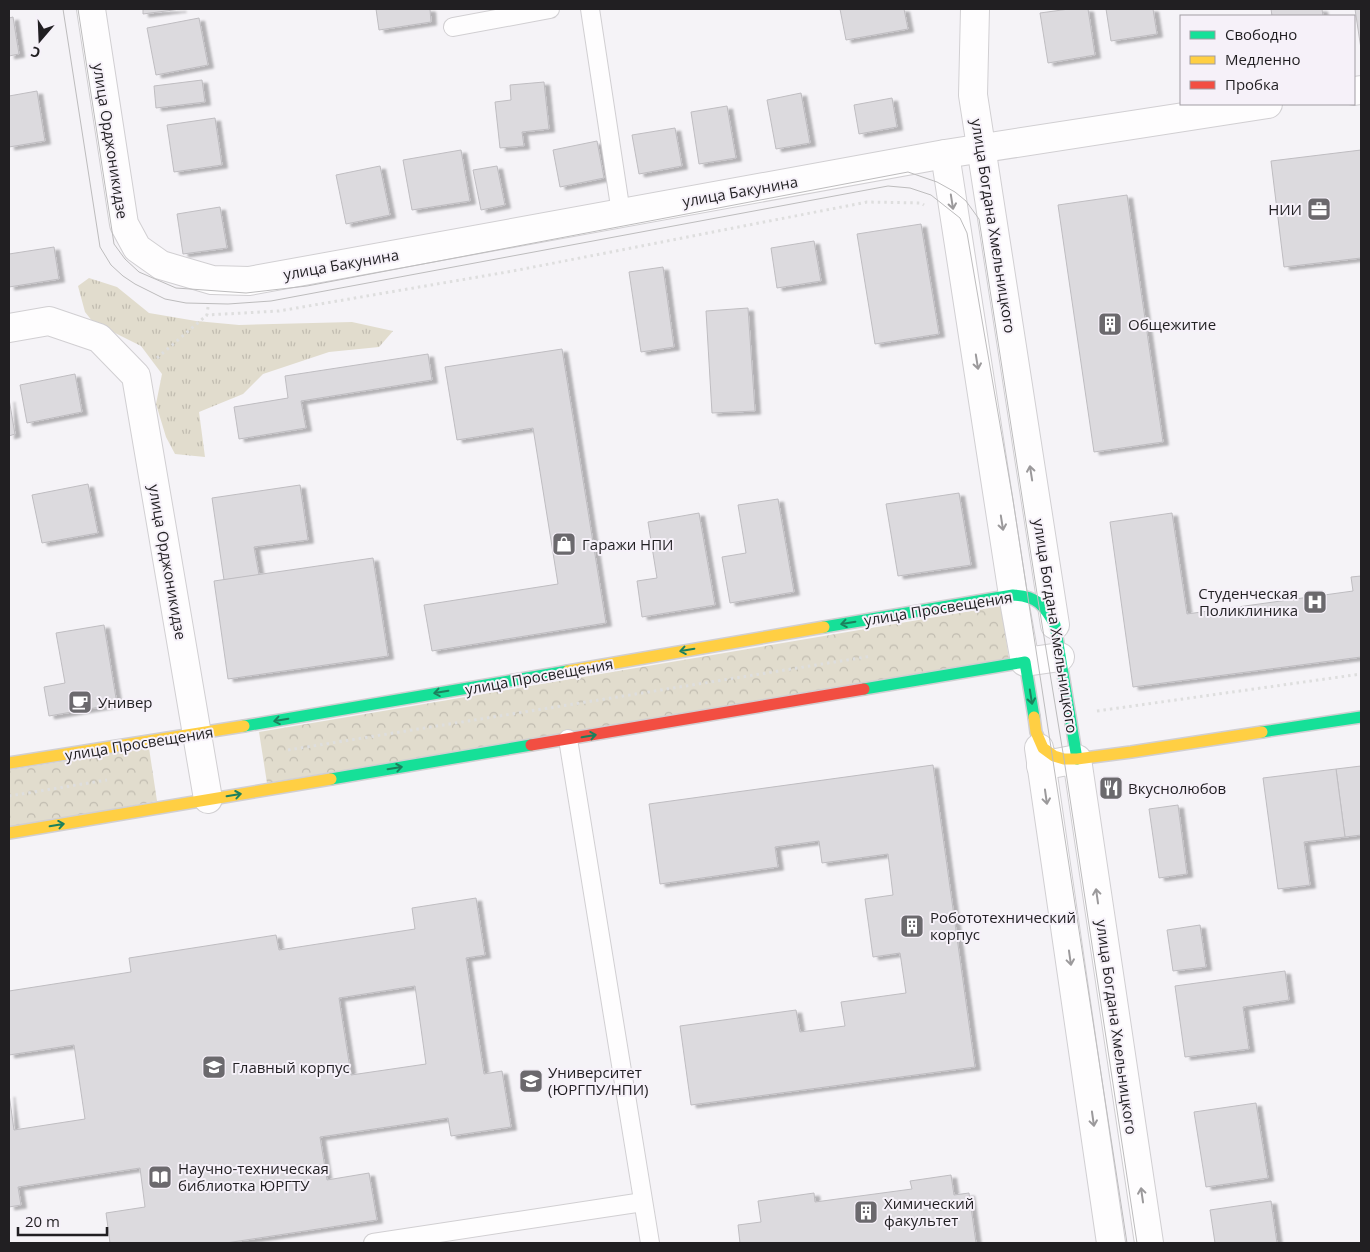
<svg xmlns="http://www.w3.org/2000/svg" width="1370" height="1252" font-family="'Open Sans',sans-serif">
  <defs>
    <pattern id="grass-tufts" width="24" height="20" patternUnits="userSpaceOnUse" patternTransform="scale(1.25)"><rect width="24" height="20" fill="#e1dccd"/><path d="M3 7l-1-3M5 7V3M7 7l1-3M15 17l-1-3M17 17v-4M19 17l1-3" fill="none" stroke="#c1bcb0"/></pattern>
    <pattern id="forest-crowns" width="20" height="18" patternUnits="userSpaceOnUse" patternTransform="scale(1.25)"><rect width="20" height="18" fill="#e1dccd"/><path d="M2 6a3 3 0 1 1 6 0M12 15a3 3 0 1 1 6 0" fill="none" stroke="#c1bcb0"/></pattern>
    <filter id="shadow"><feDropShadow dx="5.5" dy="3" stdDeviation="1" flood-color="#0004"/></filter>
  </defs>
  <rect width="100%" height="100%" fill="#f5f3f7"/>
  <path fill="url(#grass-tufts)" d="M89,278L117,287L149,313L196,321L239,325L352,322L393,331L379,347L329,352L263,374L243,394L199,412L205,457L175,454L166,437L156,404L162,374L141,346L93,322L85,312L78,286Z"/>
  <g fill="url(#forest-crowns)">
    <path d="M1001,606L1009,659L267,783L259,732Z"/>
    <path d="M149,748L157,801L9,829V770Z"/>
  </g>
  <g fill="#dcdade" stroke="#bfbdc1" fill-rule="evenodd" filter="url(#shadow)">
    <path d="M143,9H181L143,14Z"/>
    <path d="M376,9H430L431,22L379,30Z"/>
    <path d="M840,9H904L908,29L846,40Z"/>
    <path d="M1069,9H1088L1095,55L1048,63L1040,13Z"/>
    <path d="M1106,9H1153L1157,34L1111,41Z"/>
    <path d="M1271,9H1322L1323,16H1272Z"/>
    <path d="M1355,9H1361V49Z"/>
    <path d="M13,17L19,54L9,56V18Z"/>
    <path d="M199,18L208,65L156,75L147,28Z"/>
    <path d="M202,80L205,102L156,108L154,86Z"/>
    <path d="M544,82L549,129L522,132L524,146L500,148L495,102L511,100L510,85Z"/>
    <path d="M37,91L45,141L9,147V96Z"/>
    <path d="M801,93L810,143L776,149L767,100Z"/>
    <path d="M892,98L897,127L859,134L854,105Z"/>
    <path d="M727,106L736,158L699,164L691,112Z"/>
    <path d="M215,118L222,165L174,172L167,125Z"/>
    <path d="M675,128L682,166L639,174L632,135Z"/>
    <path d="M597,141L604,178L560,187L553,150Z"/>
    <path d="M461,150L470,201L412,210L403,160Z"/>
    <path d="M1361,150V258L1284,267L1271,161Z"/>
    <path d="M380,166L390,215L346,224L336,175Z"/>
    <path d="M497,166L505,205L481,210L473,170Z"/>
    <path d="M1127,195L1163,442L1094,452L1058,205Z"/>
    <path d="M220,207L227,248L183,254L177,214Z"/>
    <path d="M921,224L939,334L875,344L857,234Z"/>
    <path d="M814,241L821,281L777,288L771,248Z"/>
    <path d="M54,247L59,279L9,287V254Z"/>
    <path d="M663,267L674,347L641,352L629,272Z"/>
    <path d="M748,308L755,411L712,413L706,311Z"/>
    <path d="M562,349L606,623L432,651L424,605L558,584L533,428L457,440L445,367Z"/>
    <path d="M428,354L432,380L301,401L306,428L239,439L234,407L288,398L285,376Z"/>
    <path d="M75,374L82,412L27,423L20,385Z"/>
    <path d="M9,399L15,434L9,436Z"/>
    <path d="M88,484L98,533L42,543L32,495Z"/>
    <path d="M300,485L308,540L254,547L259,575L224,580L212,498Z"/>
    <path d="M959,493L971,565L898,576L886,504Z"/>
    <path d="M778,499L794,592L730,603L722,557L746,553L738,505Z"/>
    <path d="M699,513L715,605L642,617L637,581L657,578L648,522Z"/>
    <path d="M1172,513L1187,614L1353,591L1351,577L1361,576V657L1133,687L1110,522Z"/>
    <path d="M373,558L388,656L228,679L214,581Z"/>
    <path d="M104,625L117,704L49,716L44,687L65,683L56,633Z"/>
    <path d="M933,765L975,1067L691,1105L680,1026L796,1010L800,1032L845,1026L841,1002L906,993L900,953L873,957L865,899L893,895L888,854L822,863L819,841L775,847L778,867L660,884L649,804Z"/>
    <path d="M1361,766V835L1345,837L1336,769Z"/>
    <path d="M1336,769L1345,837L1304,842L1310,885L1278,889L1263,778Z"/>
    <path d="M1178,805L1187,874L1159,878L1149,809Z"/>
    <path d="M476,898L485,955L466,958L484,1074L502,1071L511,1127L451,1136L448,1118L320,1137L327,1180L369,1173L377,1220L226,1243H110L106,1213L145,1207L140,1168L18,1187L21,1205L9,1207V1094L14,1130L85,1119L74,1045L9,1055V991L131,972L129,958L276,935L279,950L415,929L412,908ZM415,986L426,1064L351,1075L339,998Z"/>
    <path d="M1200,925L1206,967L1173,971L1167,930Z"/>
    <path d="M1285,971L1289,1000L1243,1007L1249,1049L1185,1057L1175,986Z"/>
    <path d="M1256,1103L1268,1178L1206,1187L1194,1112Z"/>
    <path d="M951,1175L954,1195L969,1193L976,1243H740L738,1225L761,1222L758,1201L814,1193L815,1202L912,1189L910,1181Z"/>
    <path d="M1271,1201L1277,1243H1215L1210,1210Z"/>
  </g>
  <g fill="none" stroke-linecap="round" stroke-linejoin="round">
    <g stroke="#d1cfd2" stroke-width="20">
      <g id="lane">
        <path d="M590,9L621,213"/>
        <path d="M453,27L550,9"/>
        <path d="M568,739L650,1243"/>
        <path d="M373,1243L643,1202"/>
      </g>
    </g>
    <g stroke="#d1cfd2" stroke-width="30">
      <g id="street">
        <path d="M91,9L124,224L137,248L161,265L212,280L249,281L945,154L1268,104"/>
        <path d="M975,9L973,95L1055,625"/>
        <path d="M1354,91L1361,90"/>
        <path d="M945,154L1013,595L1025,662L1060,657"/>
        <path d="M9,328L49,321L99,338L136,376L208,799"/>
        <path d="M1039,748L1111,1243"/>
        <path d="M1041,766L1077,759L1149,1243"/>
      </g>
    </g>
    <g stroke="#d1cfd2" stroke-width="14">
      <g id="fast">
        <path d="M824,627L1013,595C1037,596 1044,605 1055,625L1077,759"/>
        <path d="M864,689L1025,662L1034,717"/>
        <path d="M244,726L568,671"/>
        <path d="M1262,732L1361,717"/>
        <path d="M331,779L531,745"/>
      </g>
    </g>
    <g stroke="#d1cfd2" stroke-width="14">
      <g id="slow">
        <path d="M568,671L824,627"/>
        <path d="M1034,717L1036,732L1043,748L1054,756L1064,759H1077L1131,752L1262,732"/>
        <path d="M9,763L244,726"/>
        <path d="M9,833L331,779"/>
      </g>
    </g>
    <g stroke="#d1cfd2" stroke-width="14">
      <path id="jam" d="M531,745L864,689"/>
    </g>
    <g stroke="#dedede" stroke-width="3" stroke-dasharray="2.5 4" stroke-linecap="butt">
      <path d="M208,307L207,315L279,311L513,271L867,202L921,203L924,205"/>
      <path d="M157,358L207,315"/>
      <path d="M1097,711L1361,674"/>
      <path d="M288,750L872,656"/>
      <path d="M9,796L107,780"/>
    </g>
    <use href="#lane" stroke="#fefdfe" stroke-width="18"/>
    <use href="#street" stroke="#fefdfe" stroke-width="28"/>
    <use href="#fast" stroke="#16e098" stroke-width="11"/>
    <use href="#slow" stroke="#ffcf43" stroke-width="11"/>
    <use href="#jam" stroke="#f24e42" stroke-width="11"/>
    <g stroke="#bdbcbd" stroke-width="1">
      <path d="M63,9L100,247L111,265L123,276L135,284L165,299L186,303L228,304L271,301L888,186L910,188L931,195L960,218L967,233L1013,500L1127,1243"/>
      <path d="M78,9L114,244L125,259L139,272L176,288L246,293L307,286L908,172L937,182L955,192L966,201L979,219L1038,600L1064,759L1137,1243"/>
    </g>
  </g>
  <defs><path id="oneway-shaft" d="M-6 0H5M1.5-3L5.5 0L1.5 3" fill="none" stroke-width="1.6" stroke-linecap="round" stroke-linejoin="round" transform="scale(1.25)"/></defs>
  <g stroke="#9b999b">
    <use href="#oneway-shaft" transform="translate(952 202) rotate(81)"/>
    <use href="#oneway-shaft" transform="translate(977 362) rotate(81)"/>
    <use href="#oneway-shaft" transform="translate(1031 473) rotate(-99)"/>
    <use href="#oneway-shaft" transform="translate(1002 523) rotate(81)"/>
    <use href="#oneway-shaft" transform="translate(1046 797) rotate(82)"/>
    <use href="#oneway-shaft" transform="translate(1097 896) rotate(-98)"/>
    <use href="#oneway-shaft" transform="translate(1070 958) rotate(82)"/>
    <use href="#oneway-shaft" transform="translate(1093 1119) rotate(82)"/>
    <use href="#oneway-shaft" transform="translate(1142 1195) rotate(-98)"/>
  </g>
  <g stroke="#1c805d">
    <use href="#oneway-shaft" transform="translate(848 623) rotate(170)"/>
    <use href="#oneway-shaft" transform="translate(687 650) rotate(170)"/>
    <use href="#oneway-shaft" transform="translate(441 692) rotate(170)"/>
    <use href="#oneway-shaft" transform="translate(1031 697) rotate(81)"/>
    <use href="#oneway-shaft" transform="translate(281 720) rotate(170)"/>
    <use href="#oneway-shaft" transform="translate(589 736) rotate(-10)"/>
    <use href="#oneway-shaft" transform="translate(395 768) rotate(-9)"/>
    <use href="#oneway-shaft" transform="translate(234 795) rotate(-9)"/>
    <use href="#oneway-shaft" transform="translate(57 825) rotate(-10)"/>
  </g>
  <defs>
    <g id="office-square" transform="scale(1.25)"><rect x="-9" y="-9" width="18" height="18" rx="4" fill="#6b696d" stroke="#f6f1f9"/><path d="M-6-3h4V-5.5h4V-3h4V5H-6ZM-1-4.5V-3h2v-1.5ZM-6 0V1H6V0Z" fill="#fff"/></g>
    <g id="building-square" transform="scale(1.25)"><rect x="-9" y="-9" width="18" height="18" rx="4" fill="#6b696d" stroke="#f6f1f9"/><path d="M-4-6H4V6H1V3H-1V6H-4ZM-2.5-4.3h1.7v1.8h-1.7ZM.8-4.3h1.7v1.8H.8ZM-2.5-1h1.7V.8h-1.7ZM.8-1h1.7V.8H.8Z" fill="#fff"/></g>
    <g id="shop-square" transform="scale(1.25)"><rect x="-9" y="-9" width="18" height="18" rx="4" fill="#6b696d" stroke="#f6f1f9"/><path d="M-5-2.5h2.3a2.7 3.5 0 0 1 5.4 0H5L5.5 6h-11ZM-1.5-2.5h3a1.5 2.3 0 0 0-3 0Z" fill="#fff"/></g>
    <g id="hospital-square" transform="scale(1.25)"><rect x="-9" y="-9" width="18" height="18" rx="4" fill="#6b696d" stroke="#f6f1f9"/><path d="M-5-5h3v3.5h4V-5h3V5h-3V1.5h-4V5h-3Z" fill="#fff"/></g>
    <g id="cafe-square" transform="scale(1.25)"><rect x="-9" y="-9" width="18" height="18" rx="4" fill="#6b696d" stroke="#f6f1f9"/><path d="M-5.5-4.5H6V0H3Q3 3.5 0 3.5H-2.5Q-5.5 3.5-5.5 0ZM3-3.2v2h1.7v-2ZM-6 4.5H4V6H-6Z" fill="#fff"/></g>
    <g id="restaurant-square" transform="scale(1.25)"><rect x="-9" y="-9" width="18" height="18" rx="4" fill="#6b696d" stroke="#f6f1f9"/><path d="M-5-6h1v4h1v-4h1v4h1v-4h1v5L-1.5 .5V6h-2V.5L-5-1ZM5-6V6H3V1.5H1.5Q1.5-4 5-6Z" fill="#fff"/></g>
    <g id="university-square" transform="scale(1.25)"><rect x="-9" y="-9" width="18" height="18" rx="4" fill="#6b696d" stroke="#f6f1f9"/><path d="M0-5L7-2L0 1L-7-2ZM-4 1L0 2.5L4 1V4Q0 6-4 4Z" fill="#fff"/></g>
    <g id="library-square" transform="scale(1.25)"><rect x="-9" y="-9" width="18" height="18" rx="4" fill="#6b696d" stroke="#f6f1f9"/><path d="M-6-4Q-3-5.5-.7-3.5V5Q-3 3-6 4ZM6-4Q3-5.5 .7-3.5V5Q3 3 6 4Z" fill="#fff"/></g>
  </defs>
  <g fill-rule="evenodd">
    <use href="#office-square" x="1319" y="209"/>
    <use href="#building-square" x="1110" y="324"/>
    <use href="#shop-square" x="564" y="544"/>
    <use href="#hospital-square" x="1315" y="602"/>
    <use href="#cafe-square" x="80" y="702"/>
    <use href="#restaurant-square" x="1111" y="788"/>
    <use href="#building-square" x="912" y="926"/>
    <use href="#university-square" x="214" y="1067"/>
    <use href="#university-square" x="531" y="1081"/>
    <use href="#library-square" x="160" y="1177"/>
    <use href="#building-square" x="866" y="1212"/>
  </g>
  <g text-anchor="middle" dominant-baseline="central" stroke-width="4" stroke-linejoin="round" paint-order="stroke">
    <g font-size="15" fill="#211f22" stroke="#f6f1f9">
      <text transform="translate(111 141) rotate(81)">улица Орджоникидзе</text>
      <text transform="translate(740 191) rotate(-10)">улица Бакунина</text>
      <text transform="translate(994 226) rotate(81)">улица Богдана Хмельницкого</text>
      <text transform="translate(341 264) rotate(-10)">улица Бакунина</text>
      <text transform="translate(168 562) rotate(80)">улица Орджоникидзе</text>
      <text transform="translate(938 608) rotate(-9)">улица Просвещения</text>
      <text transform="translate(1056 626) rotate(81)">улица Богдана Хмельницкого</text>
      <text transform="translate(539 676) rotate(-10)">улица Просвещения</text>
      <text transform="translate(139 743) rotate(-9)">улица Просвещения</text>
      <text transform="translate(1117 1027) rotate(82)">улица Богдана Хмельницкого</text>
    </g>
    <g font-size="15" fill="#211f22" stroke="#f6f1f9" text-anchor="start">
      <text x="1302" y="209" text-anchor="end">НИИ</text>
      <text x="1128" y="324">Общежитие</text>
      <text x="582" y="544">Гаражи НПИ</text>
      <text x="1298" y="593" text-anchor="end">Студенческая<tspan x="1298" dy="17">Поликлиника</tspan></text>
      <text x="98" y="702">Универ</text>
      <text x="1128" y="788">Вкуснолюбов</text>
      <text x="930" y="917">Робототехнический<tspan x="930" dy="17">корпус</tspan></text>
      <text x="232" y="1067">Главный корпус</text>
      <text x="548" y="1072">Университет<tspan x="548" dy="17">(ЮРГПУ/НПИ)</tspan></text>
      <text x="178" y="1168">Научно-техническая<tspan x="178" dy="17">библиотка ЮРГТУ</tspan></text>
      <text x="884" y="1203">Химический<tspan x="884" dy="17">факультет</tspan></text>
    </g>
  </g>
  <rect width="1370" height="1252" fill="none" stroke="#211f22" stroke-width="20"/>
  <rect x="1180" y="15" width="175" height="90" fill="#f6f1f9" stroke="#a19da3"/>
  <rect x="1190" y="31" width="25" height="8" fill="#16e098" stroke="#a19da3"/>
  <text x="1225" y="40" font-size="15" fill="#211f22">Свободно</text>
  <rect x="1190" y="56" width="25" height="8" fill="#ffcf43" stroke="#a19da3"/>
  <text x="1225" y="65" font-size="15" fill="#211f22">Медленно</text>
  <rect x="1190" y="81" width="25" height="8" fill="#f24e42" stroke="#a19da3"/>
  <text x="1225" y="90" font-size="15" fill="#211f22">Пробка</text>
  <g transform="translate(40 40) rotate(199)" stroke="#f6f1f9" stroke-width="4" paint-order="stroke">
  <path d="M0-4L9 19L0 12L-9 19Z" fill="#211f22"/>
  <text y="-8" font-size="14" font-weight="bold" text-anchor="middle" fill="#211f22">С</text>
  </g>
  <path d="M18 1227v8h89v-8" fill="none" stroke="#211f22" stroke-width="2.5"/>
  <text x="25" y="1227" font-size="15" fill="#211f22" stroke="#f6f1f9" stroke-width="4" paint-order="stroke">20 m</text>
</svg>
